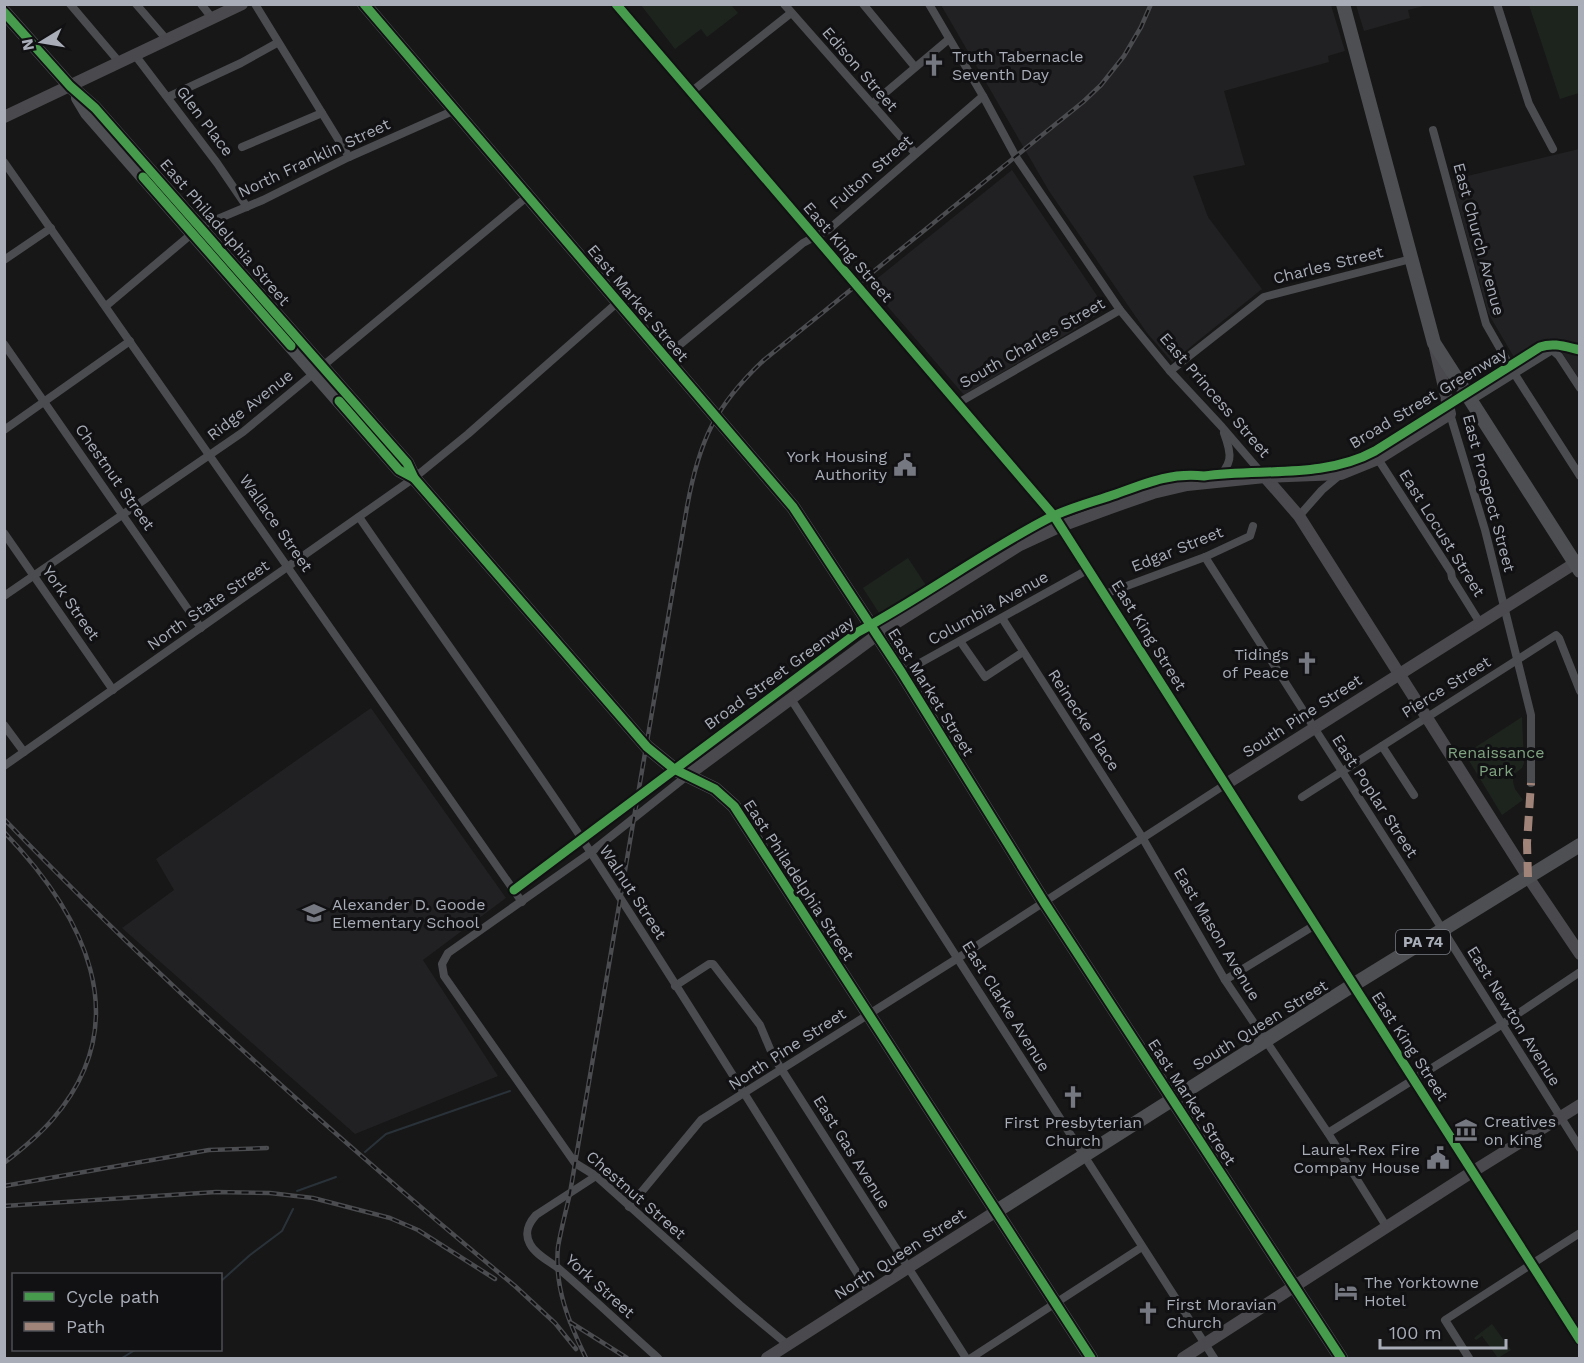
<svg xmlns="http://www.w3.org/2000/svg" width="1584" height="1363" font-family="'Work Sans',sans-serif">
  <rect width="100%" height="100%" fill="#171717"/>
  <g fill="#212123">
    <path d="M941,5H1331L1345,51L1328,56L1329,62L1224,91L1245,165L1193,176L1208,217L1262,289L1172,362L1147,333L1049,191Z"/>
    <path d="M1356,5V4L1428,5L1408,10L1410,18L1364,31Z"/>
    <path d="M1579,149V379L1563,354L1550,339L1515,359L1488,313L1451,180Z"/>
    <path d="M1012,170L1106,309L1069,333L964,395L869,285Z"/>
    <path d="M371,708L506,898L423,960L498,1076L355,1134L122,928L174,890L156,859Z"/>
  </g>
  <g fill="#1d241e">
    <path d="M641,5H731L738,13L707,37L701,29L675,49Z"/>
    <path d="M1529,5H1579V93L1560,99Z"/>
    <path d="M908,558L927,587L881,616L863,588Z"/>
    <path d="M1522,717L1524,763L1522,768L1513,775V782L1515,789L1523,800L1502,815L1465,754Z"/>
    <path d="M1492,1324L1511,1350L1498,1358L1482,1336L1476,1340L1474,1338Z"/>
  </g>
  <g fill="none" stroke-linecap="round" stroke-linejoin="round">
    <g stroke="#2a3239" stroke-width="2">
      <path d="M365,1152L386,1134L510,1091"/>
      <path d="M297,1191L336,1177"/>
      <path d="M220,1282L250,1255L282,1231L293,1209"/>
      <path d="M122,1358L135,1350"/>
    </g>
    <g stroke="#4b4c50" stroke-width="8">
      <path d="M70,4L120,63"/>
      <path d="M136,4L167,40"/>
      <path d="M201,4L212,18"/>
      <path d="M255,4L349,157"/>
      <path d="M784,4L915,153"/>
      <path d="M863,4L915,67"/>
      <path d="M929,4L983,96L1016,157L1120,310L1170,371L1222,427L1265,477"/>
      <path d="M1497,4L1529,104L1553,149"/>
      <path d="M135,55L217,163L247,207"/>
      <path d="M691,92L791,13"/>
      <path d="M168,97L241,63L277,43"/>
      <path d="M872,104L949,39"/>
      <path d="M1433,130L1486,324L1514,373L1580,476"/>
      <path d="M242,147L322,113"/>
      <path d="M4,162L522,902"/>
      <path d="M4,260L51,228"/>
      <path d="M106,306L201,226L263,200L349,157L455,110"/>
      <path d="M4,344L201,628"/>
      <path d="M665,357L803,243L828,230L983,96"/>
      <path d="M1170,371L1264,297L1411,259"/>
      <path d="M1470,401L1552,350L1559,356L1580,388"/>
      <path d="M958,403L1120,310"/>
      <path d="M1450,414L1485,530L1531,715V783"/>
      <path d="M4,430L130,341"/>
      <path d="M1378,459L1451,572L1452,578L1480,623"/>
      <path d="M1215,482C1232,463 1233,457 1224,433"/>
      <path d="M1299,516L1322,490L1341,474"/>
      <path d="M359,517C433,625 510,730 582,839C680,989 774,1141 869,1292"/>
      <path d="M4,533L113,690"/>
      <path d="M1205,557L1407,873L1580,1148"/>
      <path d="M1105,594L1205,557L1250,536L1253,526"/>
      <path d="M4,596L243,432L528,196"/>
      <path d="M1002,618L1142,837L1225,980L1328,1133L1386,1226"/>
      <path d="M960,641L985,677L1023,652"/>
      <path d="M902,673L1089,569"/>
      <path d="M791,699L1214,1358"/>
      <path d="M4,725L24,752"/>
      <path d="M1382,746L1414,795"/>
      <path d="M4,766L414,478L468,434L618,302"/>
      <path d="M688,775L590,853L448,953L442,964L444,976L575,1163L596,1176L740,1305L788,1345"/>
      <path d="M1302,797L1556,635L1559,638L1580,691"/>
      <path d="M1225,980L1315,925"/>
      <path d="M675,986L709,964H713L760,1025L773,1056L966,1358"/>
      <path d="M1328,1133L1501,1025L1580,972"/>
      <path d="M596,1176L536,1215C528,1224 524,1233 530,1244C535,1254 549,1261 558,1268C592,1297 625,1329 658,1358"/>
      <path d="M629,1207L701,1120L958,958L1226,784"/>
      <path d="M971,1358L1142,1247"/>
      <path d="M1469,1358L1445,1320L1580,1233"/>
    </g>
    <g stroke="#4a4a4e" stroke-width="12">
      <path d="M616,4L1054,516L1580,1340"/>
      <path d="M4,117L242,4"/>
      <path d="M1265,477L1299,516L1528,877L1580,954"/>
      <path d="M688,775L877,635L1020,545L1061,526L1110,508L1153,493L1187,485L1265,477L1341,474L1378,459L1450,414L1435,348"/>
      <path d="M1226,784L1580,560"/>
      <path d="M767,1358L995,1212"/>
      <path d="M1183,1358L1472,1172L1580,1105"/>
    </g>
    <g stroke="#4d4f52" stroke-width="14">
      <path d="M364,4L793,507L902,673L1044,902L1341,1358"/>
      <path d="M1343,4L1434,343L1580,571"/>
      <path d="M4,12L70,86L95,108L407,463L414,478L647,747L674,769L715,789L734,806L1091,1358"/>
      <path d="M78,98L87,113L399,470L414,478"/>
      <path d="M995,1212L1353,985L1580,845"/>
    </g>
    <g stroke="#4b4c4f" stroke-width="4.5">
      <g id="rail">
        <path d="M4,819C164,985 337,1139 515,1286L555,1323L576,1349"/>
        <path d="M4,832C83,914 139,1020 52,1120C38,1136 21,1150 4,1163"/>
        <path d="M4,1186L209,1150L267,1148"/>
        <path d="M4,1206L216,1192L270,1193L313,1198L390,1218L418,1230L495,1279"/>
        <path d="M570,1322L627,1358"/>
        <path d="M586,1358C569,1323 554,1287 558,1247C561,1229 566,1211 570,1193L687,507C699,441 715,406 764,360L1083,102L1101,85L1124,56L1141,27L1151,4"/>
      </g>
    </g>
    <use href="#rail" stroke="#111113" stroke-width="2" stroke-dasharray="7" stroke-linecap="butt"/>
    <path stroke="#a18479" stroke-width="8" stroke-dasharray="15 8" stroke-linecap="butt" d="M1528,877L1527,843L1531,783"/>
    <g stroke="#111113" stroke-width="13">
      <g id="cycleway">
        <path d="M364,4L793,507L902,673L1044,902L1341,1358"/>
        <path d="M616,4L1054,516L1580,1340"/>
        <path d="M4,12L70,86L95,108L407,463L414,478L647,747L674,769L715,789L734,806L1091,1358"/>
        <path d="M143,177L291,346"/>
        <path d="M339,401L399,470L414,478"/>
        <path d="M514,890L858,632C923,597 982,553 1047,519C1068,508 1093,502 1116,494C1146,483 1172,472 1204,476C1260,468 1324,479 1375,451L1540,347C1554,342 1566,347 1580,350"/>
      </g>
    </g>
    <use href="#cycleway" stroke="#469c4c" stroke-width="9"/>
  </g>
  <defs>
    <g id="church-bare" transform="scale(1.8)"><path d="M-1.2-6h2.4v3.5h3.3v2.4h-3.3V6h-2.4V-.1h-3.3v-2.4h3.3Z" fill="#757880" stroke="#111113" stroke-width="2.5" paint-order="stroke"/></g>
    <g id="civic-bare" transform="scale(1.8)"><path d="M-.6-6.5H3V-4.5H.6V-3L4-1V1h2V6H-6V1h2V-1L-.6-3ZM-1.2 2.5V6h2.4V2.5Z" fill="#757880" stroke="#111113" stroke-width="2.5" paint-order="stroke"/></g>
    <g id="school-bare" transform="scale(1.8)"><path d="M0-5L7-2L0 1L-7-2ZM-4 1L0 2.5L4 1V4Q0 6-4 4Z" fill="#757880" stroke="#111113" stroke-width="2.5" paint-order="stroke"/></g>
    <g id="museum-bare" transform="scale(1.8)"><path d="M0-6L6-3V-2H-6V-3ZM-5-1h2V3h-2ZM-1-1h2V3h-2ZM3-1h2V3H3ZM-6 4H6V6H-6Z" fill="#757880" stroke="#111113" stroke-width="2.5" paint-order="stroke"/></g>
    <g id="hotel-bare" transform="scale(1.8)"><path d="M-6-4.5h1.5V1H6V5H4.5V3h-9V5H-6ZM-4 0a1.8 1.8 0 1 1 3.6 0ZM.5 0V-2.5h3Q6-2.5 6 0Z" fill="#757880" stroke="#111113" stroke-width="2.5" paint-order="stroke"/></g>
  </defs>
  <g fill-rule="evenodd">
    <use href="#church-bare" x="934" y="65"/>
    <use href="#civic-bare" x="905" y="465"/>
    <use href="#church-bare" x="1307" y="663"/>
    <use href="#school-bare" x="314" y="913"/>
    <use href="#church-bare" x="1073" y="1097"/>
    <use href="#museum-bare" x="1466" y="1130"/>
    <use href="#civic-bare" x="1438" y="1158"/>
    <use href="#hotel-bare" x="1346" y="1291"/>
    <use href="#church-bare" x="1148" y="1313"/>
  </g>
  <g text-anchor="middle" dominant-baseline="central" stroke-width="6" stroke-linejoin="round" paint-order="stroke">
    <rect fill="#111113" stroke="#7b7e86" stroke-width="1.5" x="1396" y="930" width="54" height="24" rx="4.5"/>
    <g font-size="15" font-weight="bold" fill="#a8adb8">
      <text x="1423" y="942">PA 74</text>
    </g>
    <g font-size="16" fill="#a8adb8" stroke="#111113" text-anchor="start">
      <text x="952" y="56">Truth Tabernacle<tspan x="952" dy="18">Seventh Day</tspan></text>
      <text x="887" y="456" text-anchor="end">York Housing<tspan x="887" dy="18">Authority</tspan></text>
      <text x="1289" y="654" text-anchor="end">Tidings<tspan x="1289" dy="18">of Peace</tspan></text>
      <text x="332" y="904">Alexander D. Goode<tspan x="332" dy="18">Elementary School</tspan></text>
      <text x="1484" y="1121">Creatives<tspan x="1484" dy="18">on King</tspan></text>
      <text x="1073" y="1122" text-anchor="middle">First Presbyterian<tspan x="1073" dy="18">Church</tspan></text>
      <text x="1420" y="1149" text-anchor="end">Laurel-Rex Fire<tspan x="1420" dy="18">Company House</tspan></text>
      <text x="1364" y="1282">The Yorktowne<tspan x="1364" dy="18">Hotel</tspan></text>
      <text x="1166" y="1304">First Moravian<tspan x="1166" dy="18">Church</tspan></text>
    </g>
    <g font-size="16" fill="#a8adb8" stroke="#111113">
      <text transform="translate(860 69) rotate(49)">Edison Street</text>
      <text transform="translate(205 121) rotate(53)">Glen Place</text>
      <text transform="translate(314 158) rotate(-25)">North Franklin Street</text>
      <text transform="translate(871 172) rotate(-41)">Fulton Street</text>
      <text transform="translate(225 232) rotate(49)">East Philadelphia Street</text>
      <text transform="translate(1479 239) rotate(75)">East Church Avenue</text>
      <text transform="translate(848 252) rotate(49)">East King Street</text>
      <text transform="translate(1328 265) rotate(-14)">Charles Street</text>
      <text transform="translate(638 303) rotate(50)">East Market Street</text>
      <text transform="translate(1032 343) rotate(-30)">South Charles Street</text>
      <text transform="translate(1215 395) rotate(49)">East Princess Street</text>
      <text transform="translate(1428 398) rotate(-31)">Broad Street Greenway</text>
      <text transform="translate(250 405) rotate(-38)">Ridge Avenue</text>
      <text transform="translate(115 477) rotate(55)">Chestnut Street</text>
      <text transform="translate(1489 493) rotate(75)">East Prospect Street</text>
      <text transform="translate(276 523) rotate(55)">Wallace Street</text>
      <text transform="translate(1442 533) rotate(58)">East Locust Street</text>
      <text transform="translate(1177 549) rotate(-22)">Edgar Street</text>
      <text transform="translate(71 603) rotate(55)">York Street</text>
      <text transform="translate(208 605) rotate(-35)">North State Street</text>
      <text transform="translate(988 608) rotate(-29)">Columbia Avenue</text>
      <text transform="translate(1149 635) rotate(58)">East King Street</text>
      <text transform="translate(779 673) rotate(-36)">Broad Street Greenway</text>
      <text transform="translate(1446 687) rotate(-32)">Pierce Street</text>
      <text transform="translate(931 692) rotate(58)">East Market Street</text>
      <text transform="translate(1302 716) rotate(-33)">South Pine Street</text>
      <text transform="translate(1084 720) rotate(57)">Reinecke Place</text>
      <text transform="translate(1375 796) rotate(57)">East Poplar Street</text>
      <text transform="translate(799 880) rotate(57)">East Philadelphia Street</text>
      <text transform="translate(633 892) rotate(57)">Walnut Street</text>
      <text transform="translate(1217 934) rotate(59)">East Mason Avenue</text>
      <text transform="translate(1006 1006) rotate(58)">East Clarke Avenue</text>
      <text transform="translate(1514 1016) rotate(58)">East Newton Avenue</text>
      <text transform="translate(1260 1025) rotate(-32)">South Queen Street</text>
      <text transform="translate(1410 1046) rotate(57)">East King Street</text>
      <text transform="translate(787 1049) rotate(-33)">North Pine Street</text>
      <text transform="translate(1192 1102) rotate(57)">East Market Street</text>
      <text transform="translate(852 1152) rotate(58)">East Gas Avenue</text>
      <text transform="translate(636 1195) rotate(41)">Chestnut Street</text>
      <text transform="translate(900 1254) rotate(-33)">North Queen Street</text>
      <text transform="translate(600 1286) rotate(42)">York Street</text>
    </g>
    <g font-size="16" fill="#7fa381" stroke="#111113">
      <text x="1496" y="752">Renaissance<tspan x="1496" dy="18">Park</tspan></text>
    </g>
  </g>
  <rect width="1584" height="1363" fill="none" stroke="#a8adb8" stroke-width="12"/>
  <rect x="12" y="1273" width="210" height="78" fill="#111113" stroke="#4d4f55" stroke-width="1.5"/>
  <rect x="24" y="1292" width="30" height="9" fill="#469c4c" stroke="#4d4f55" stroke-width="1.5"/>
  <text x="66" y="1303" font-size="18" fill="#a8adb8">Cycle path</text>
  <rect x="24" y="1322" width="30" height="9" fill="#a18479" stroke="#4d4f55" stroke-width="1.5"/>
  <text x="66" y="1333" font-size="18" fill="#a8adb8">Path</text>
  <g transform="translate(42 42) rotate(259)" stroke="#111113" stroke-width="4.5" paint-order="stroke">
  <path d="M0-4.5L10 22L0 15L-10 22Z" fill="#a8adb8"/>
  <text y="-9" font-size="16" font-weight="bold" text-anchor="middle" fill="#a8adb8">N</text>
  </g>
  <path d="M1380 1339v9h126v-9" fill="none" stroke="#a8adb8" stroke-width="3"/>
  <text x="1389" y="1339" font-size="18" fill="#a8adb8" stroke="#111113" stroke-width="4.5" paint-order="stroke">100 m</text>
</svg>
